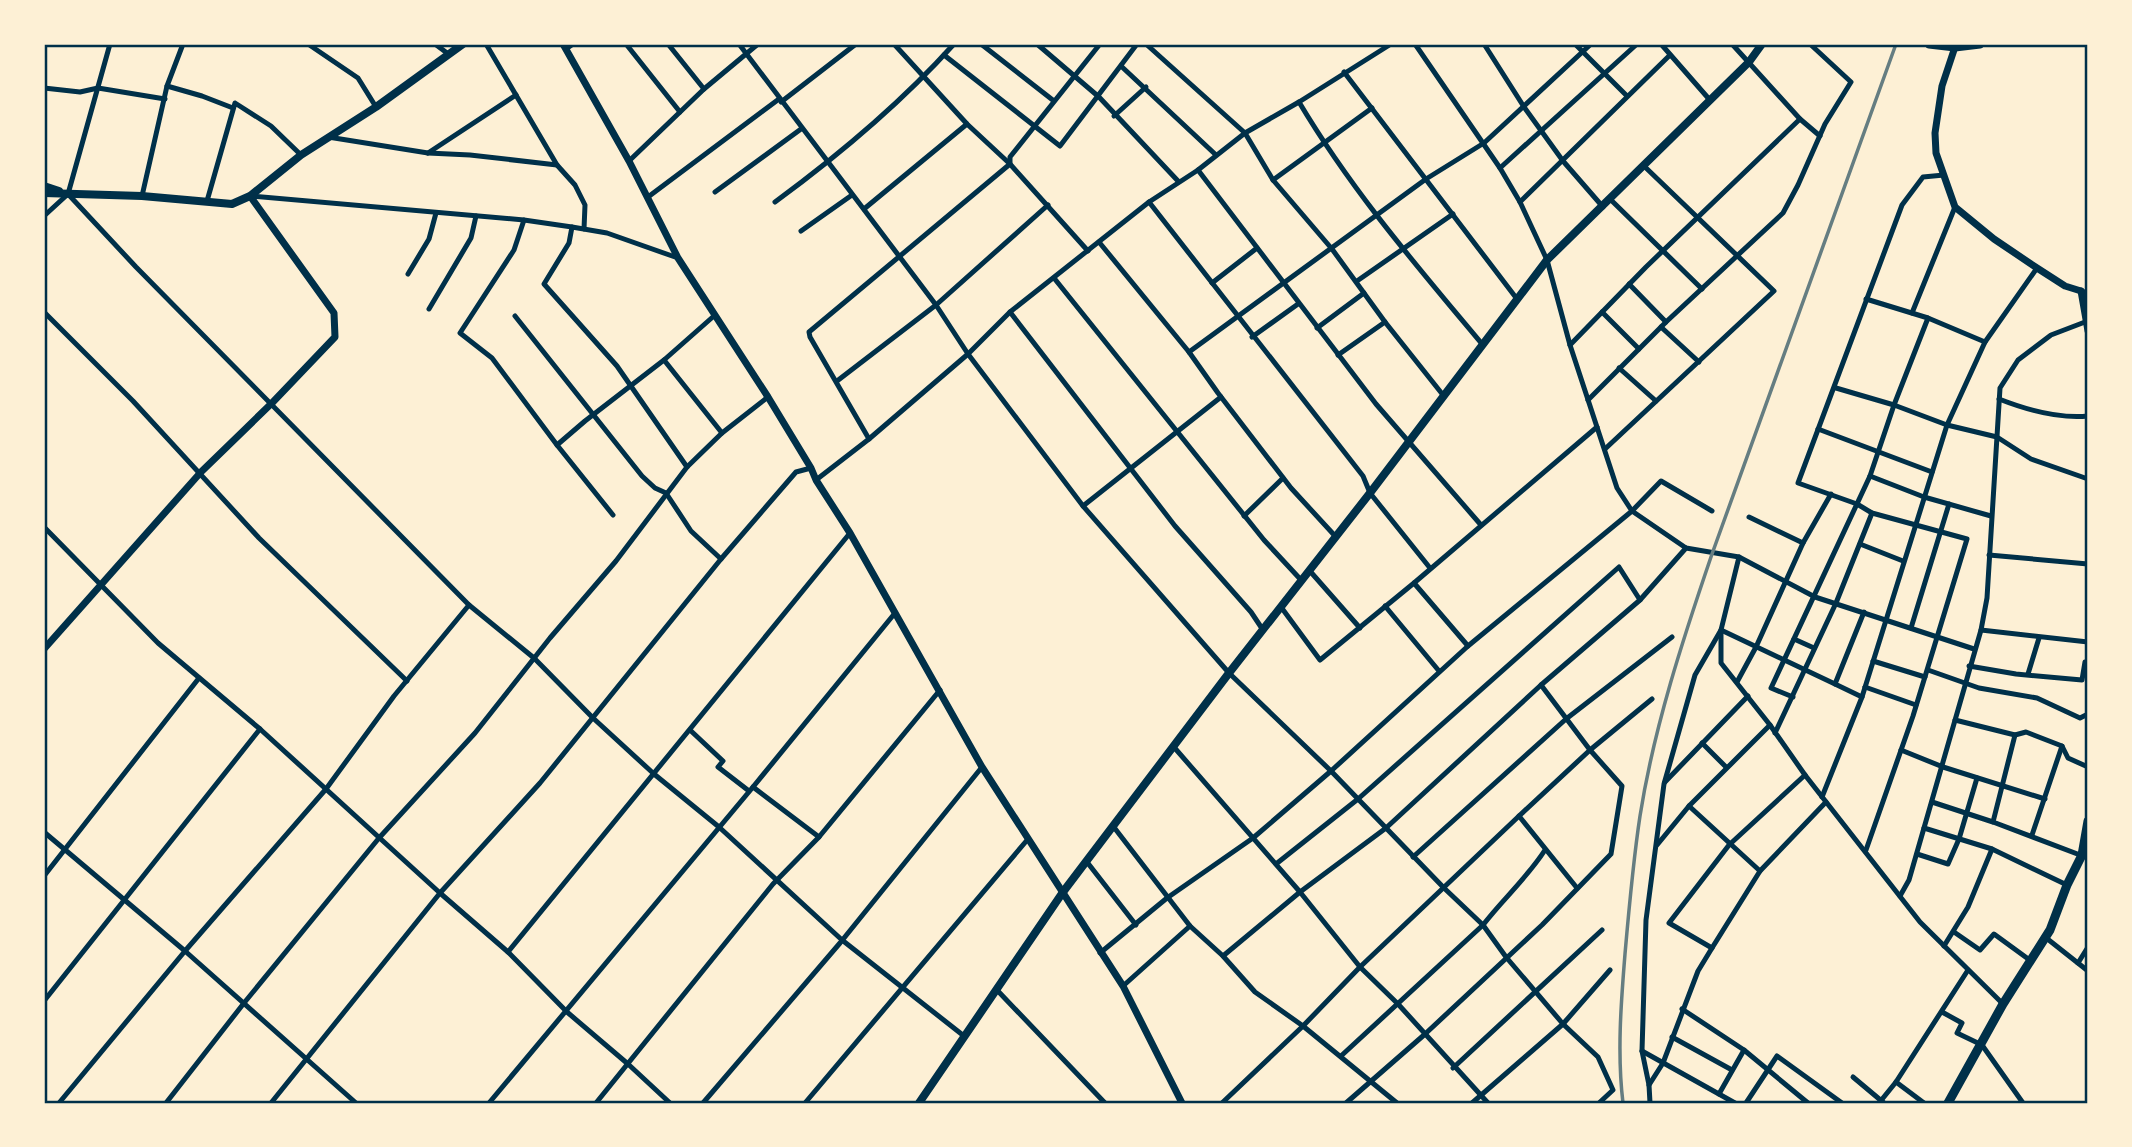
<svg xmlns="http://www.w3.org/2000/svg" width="2132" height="1147" font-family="Spectral,serif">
  <rect width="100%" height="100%" fill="#fdf0d5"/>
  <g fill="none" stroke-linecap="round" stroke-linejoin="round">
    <g stroke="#003049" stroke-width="5">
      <path d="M308,44L358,78L376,107"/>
      <path d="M435,44L447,53"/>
      <path d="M486,44L557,165L575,185L585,205L584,229"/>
      <path d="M626,44L680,112"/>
      <path d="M668,44L704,89"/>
      <path d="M739,44L936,305L968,354L1083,506L1229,673L1331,771L1444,888L1483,925L1506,957L1563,1024L1598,1057L1613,1090L1599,1103"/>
      <path d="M894,44L967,124L1010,164L1088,251"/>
      <path d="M981,44L1054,101"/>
      <path d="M1037,44L1099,97L1178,181"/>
      <path d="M1146,44L1245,133L1273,180L1332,249L1385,322L1443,395"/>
      <path d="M1415,44L1500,168L1520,202L1547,260L1570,345L1617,488L1632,511L1686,548L1739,557L1815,597L1974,649"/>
      <path d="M1484,44L1524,107L1563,161L1603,207"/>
      <path d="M1575,44L1627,96"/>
      <path d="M1661,44L1709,99"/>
      <path d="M1732,44L1800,119L1820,136"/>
      <path d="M566,49L573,44"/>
      <path d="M944,55L1060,146L1137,44"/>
      <path d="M1121,66L1216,155"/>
      <path d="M1344,72L1517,299"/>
      <path d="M167,86L202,96L233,108"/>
      <path d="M44,88L80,92L98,88L165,99"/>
      <path d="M781,102L856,44"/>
      <path d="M1299,102C1352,191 1416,265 1482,344"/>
      <path d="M1114,116L1146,87"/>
      <path d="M328,137L428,153L470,155L557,165"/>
      <path d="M428,153L516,95"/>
      <path d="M629,161L704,89L758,44"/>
      <path d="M1500,168L1637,44"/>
      <path d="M1198,170L1376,404L1481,525"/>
      <path d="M1273,180L1372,108"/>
      <path d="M715,192L801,129"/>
      <path d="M68,194L136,267L469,605L534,658L593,718L654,774L719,827L842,940L964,1036"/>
      <path d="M142,196L167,86L183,44"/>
      <path d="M250,196L524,220L572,227L607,233L678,258"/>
      <path d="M648,197L779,99"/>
      <path d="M1611,200L1702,289"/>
      <path d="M207,201L235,103L271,126L301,155"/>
      <path d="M775,202C839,155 901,103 954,44"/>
      <path d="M1149,202L1363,476L1370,493L1430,568"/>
      <path d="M1520,202L1670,55"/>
      <path d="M864,209L967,124"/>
      <path d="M44,216L68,194L110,44"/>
      <path d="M524,220L514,250L460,333L492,358L557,445L613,515"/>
      <path d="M572,227L569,243L544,284L617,366L687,467"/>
      <path d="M801,231L852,195"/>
      <path d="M1099,242L1189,352L1218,393L1291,488L1336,537"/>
      <path d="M408,274L429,239L436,213"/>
      <path d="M1054,278L1264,540L1302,581"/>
      <path d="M1357,281L1453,214"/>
      <path d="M1212,283L1257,248"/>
      <path d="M1629,284L1666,322"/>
      <path d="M1866,299L1928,318L1985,342"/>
      <path d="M429,309L471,238L476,216"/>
      <path d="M44,312L133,401L259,538L407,681"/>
      <path d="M1010,312L1175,526L1251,612L1263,630"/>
      <path d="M1602,312L1639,349"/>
      <path d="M1912,313L1955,207"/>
      <path d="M515,316L642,476L655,488L666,493L691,531L721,559"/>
      <path d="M1661,327L1699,362"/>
      <path d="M1317,328L1364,293"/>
      <path d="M1252,337L1298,304"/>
      <path d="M1570,345L1646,267L1800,119"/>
      <path d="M1189,352L1426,179L1484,143L1591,44"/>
      <path d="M1338,355L1385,322"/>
      <path d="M664,360L722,433"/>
      <path d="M1619,368L1656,401"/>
      <path d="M837,381L936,305L1048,205"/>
      <path d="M1836,388L1894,405L1947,425L1997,437L2031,459L2088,479"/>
      <path d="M1999,399C2027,410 2058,419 2088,416"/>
      <path d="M1588,400L1666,322L1783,213L1798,185L1825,124L1851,82L1810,44"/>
      <path d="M1818,429L1932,472"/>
      <path d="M869,439L810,337L809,332L1010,164V157L1100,44"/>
      <path d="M557,445L585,421L664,360L715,315"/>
      <path d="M1605,449L1774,291L1644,166"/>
      <path d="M1870,476L1924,497L1991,516"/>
      <path d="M816,480L869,439L968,354L1010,312L1149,202L1198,170L1245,133L1299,102L1391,44"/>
      <path d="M1083,506L1221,397"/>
      <path d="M1244,516L1283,478"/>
      <path d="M1749,517L1803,543"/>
      <path d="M44,527L158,643L260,729L440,893L508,952L567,1012L628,1064L670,1103"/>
      <path d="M1860,544L1903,561"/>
      <path d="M1989,555L2088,564"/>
      <path d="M1739,557L1721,630V663L1770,725L1805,775L1920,922L2003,1004"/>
      <path d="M1309,570L1360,628"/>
      <path d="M1414,583L1468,646"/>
      <path d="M1385,606L1439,671"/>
      <path d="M1281,607L1320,660L1414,583L1597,427"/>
      <path d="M1911,628L1949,504"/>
      <path d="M1981,630L2088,642"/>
      <path d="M1794,639L1814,648"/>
      <path d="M1873,661L1925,677"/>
      <path d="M1969,666L2016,674L2082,680L2085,662L2088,663"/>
      <path d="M1928,670L1979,688L2037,698L2080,718L2088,714"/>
      <path d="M2028,674L2039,638"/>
      <path d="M1737,682L1756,647L1803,543L1831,494"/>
      <path d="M1865,687L1916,705"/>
      <path d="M1793,697L1771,688L1870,476L1894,405L1928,318"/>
      <path d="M1862,697L1835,684L1864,612"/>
      <path d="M1955,720L2015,735L2026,732L2062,746L2068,758L2088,767"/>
      <path d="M690,730L723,761L718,767L749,791"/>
      <path d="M1775,733L1836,603L1872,513"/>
      <path d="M2015,735L1993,822L2088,858"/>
      <path d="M1702,743L1726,767"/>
      <path d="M1173,746L1300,892L1360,967L1398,1004L1488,1103"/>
      <path d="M1901,750L1943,767L2045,799"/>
      <path d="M1665,782L1748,696"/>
      <path d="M753,787L895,613"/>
      <path d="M1822,797L1862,697L1947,425L1985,342L2037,268"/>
      <path d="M1932,802L1993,822"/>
      <path d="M1689,806L1760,871"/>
      <path d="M1519,816L1577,888"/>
      <path d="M1113,826L1190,926L1223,956L1255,992L1303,1026L1397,1103"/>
      <path d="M1924,828L1992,849L2067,885"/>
      <path d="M44,832L185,951L356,1103"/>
      <path d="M2032,835L2062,746"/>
      <path d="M1657,845L1689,806L1770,725"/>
      <path d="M1866,850L1913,716L1967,539L1872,513L1857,504L1798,483L1902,205L1923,177L1944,175"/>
      <path d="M1917,854L1948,864L1959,839L1977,778"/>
      <path d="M1413,857L1566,719L1672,637"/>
      <path d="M1087,862L1136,925"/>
      <path d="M1276,864L1358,799L1619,567L1640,600"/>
      <path d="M44,876L199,678"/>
      <path d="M1900,896L1909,880L1981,630L1987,598L2000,388L2018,360L2051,335L2085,322"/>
      <path d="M1954,932L1980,950L1994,934L2031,961"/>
      <path d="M2045,937L2088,971"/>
      <path d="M1944,946L1968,907L1992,849"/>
      <path d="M1712,948L1669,923L1729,845L1805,775"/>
      <path d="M508,952L850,533"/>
      <path d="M1100,953L1167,898L1253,838L1331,771L1468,646L1632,511L1661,481L1712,511"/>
      <path d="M1223,956L1300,892L1386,828L1541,685L1640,600L1686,548"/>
      <path d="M2078,963L2088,947"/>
      <path d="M1123,986L1190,926"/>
      <path d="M996,989L1105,1103"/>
      <path d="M44,1001L260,729"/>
      <path d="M1682,1009L1744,1050L1808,1103"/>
      <path d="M1942,1012L1962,1023L1957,1033L1982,1045L2023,1103"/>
      <path d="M1672,1037L1732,1070"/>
      <path d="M1642,1051L1735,1103"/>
      <path d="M1341,1056L1483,925C1503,899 1527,878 1545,850"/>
      <path d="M1453,1068L1602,930"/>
      <path d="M1853,1077L1884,1103"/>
      <path d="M1896,1082L1924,1103"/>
      <path d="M1649,1085L1663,1063L1698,971L1712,948L1760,871L1826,802"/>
      <path d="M1719,1094L1744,1050"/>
      <path d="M59,1103L185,951L326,789L394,696L469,605"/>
      <path d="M166,1103L244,1003L379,838L475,733L550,638L616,561L687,467L722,433L768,397"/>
      <path d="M271,1103L440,893L540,783L721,559L796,472L811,468"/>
      <path d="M489,1103L753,787L819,837"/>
      <path d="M596,1103L773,884L819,837L940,690"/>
      <path d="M703,1103L840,943L982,767"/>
      <path d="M805,1103L1028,839"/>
      <path d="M1222,1103L1303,1026L1360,967L1519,816L1590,750L1652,699"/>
      <path d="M1346,1103L1424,1035L1542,925L1611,854L1622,786L1590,750L1541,685"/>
      <path d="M1472,1103L1563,1024L1610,970"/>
      <path d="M1650,1103L1649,1085L1642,1051L1646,920L1664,784L1695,675L1721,630L1835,684"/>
      <path d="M1746,1103L1777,1056L1842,1103"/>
      <path d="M1879,1103L1896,1082L1968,970"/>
    </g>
    <g stroke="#003049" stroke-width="7">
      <path d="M563,44L629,161L678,258L768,397L811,468L816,480L850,533L982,767L1123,986L1182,1103"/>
      <path d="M1955,47L1942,86L1935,133L1936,153L1955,207L1994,239L2037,268L2065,286L2081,291L2088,296"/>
      <path d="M2081,291L2088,331"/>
      <path d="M44,649L201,472L272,403L335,337L334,313L250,196"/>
    </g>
    <g stroke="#003049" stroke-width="8">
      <path d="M44,186L59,191"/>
      <path d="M44,193L142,196L232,204L250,196L301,155L376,107L463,44"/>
      <path d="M919,1103L1063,892L1229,673L1370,493L1547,260L1749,62L1762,44"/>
    </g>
    <g stroke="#003049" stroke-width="9">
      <path d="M1929,44L1955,47L1980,44"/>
      <path d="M1948,1103L2003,1004L2050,930L2067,885L2082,855L2088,821"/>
    </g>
    <path stroke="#657d81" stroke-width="3.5" d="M1623,1103C1617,1054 1621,1003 1625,954C1629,908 1633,862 1640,816C1654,727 1683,639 1712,554L1896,44"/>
  </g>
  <rect width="2132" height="1147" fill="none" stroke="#fdf0d5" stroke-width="91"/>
  <rect x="46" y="46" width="2040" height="1056" fill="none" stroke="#003049" stroke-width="2.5"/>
</svg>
